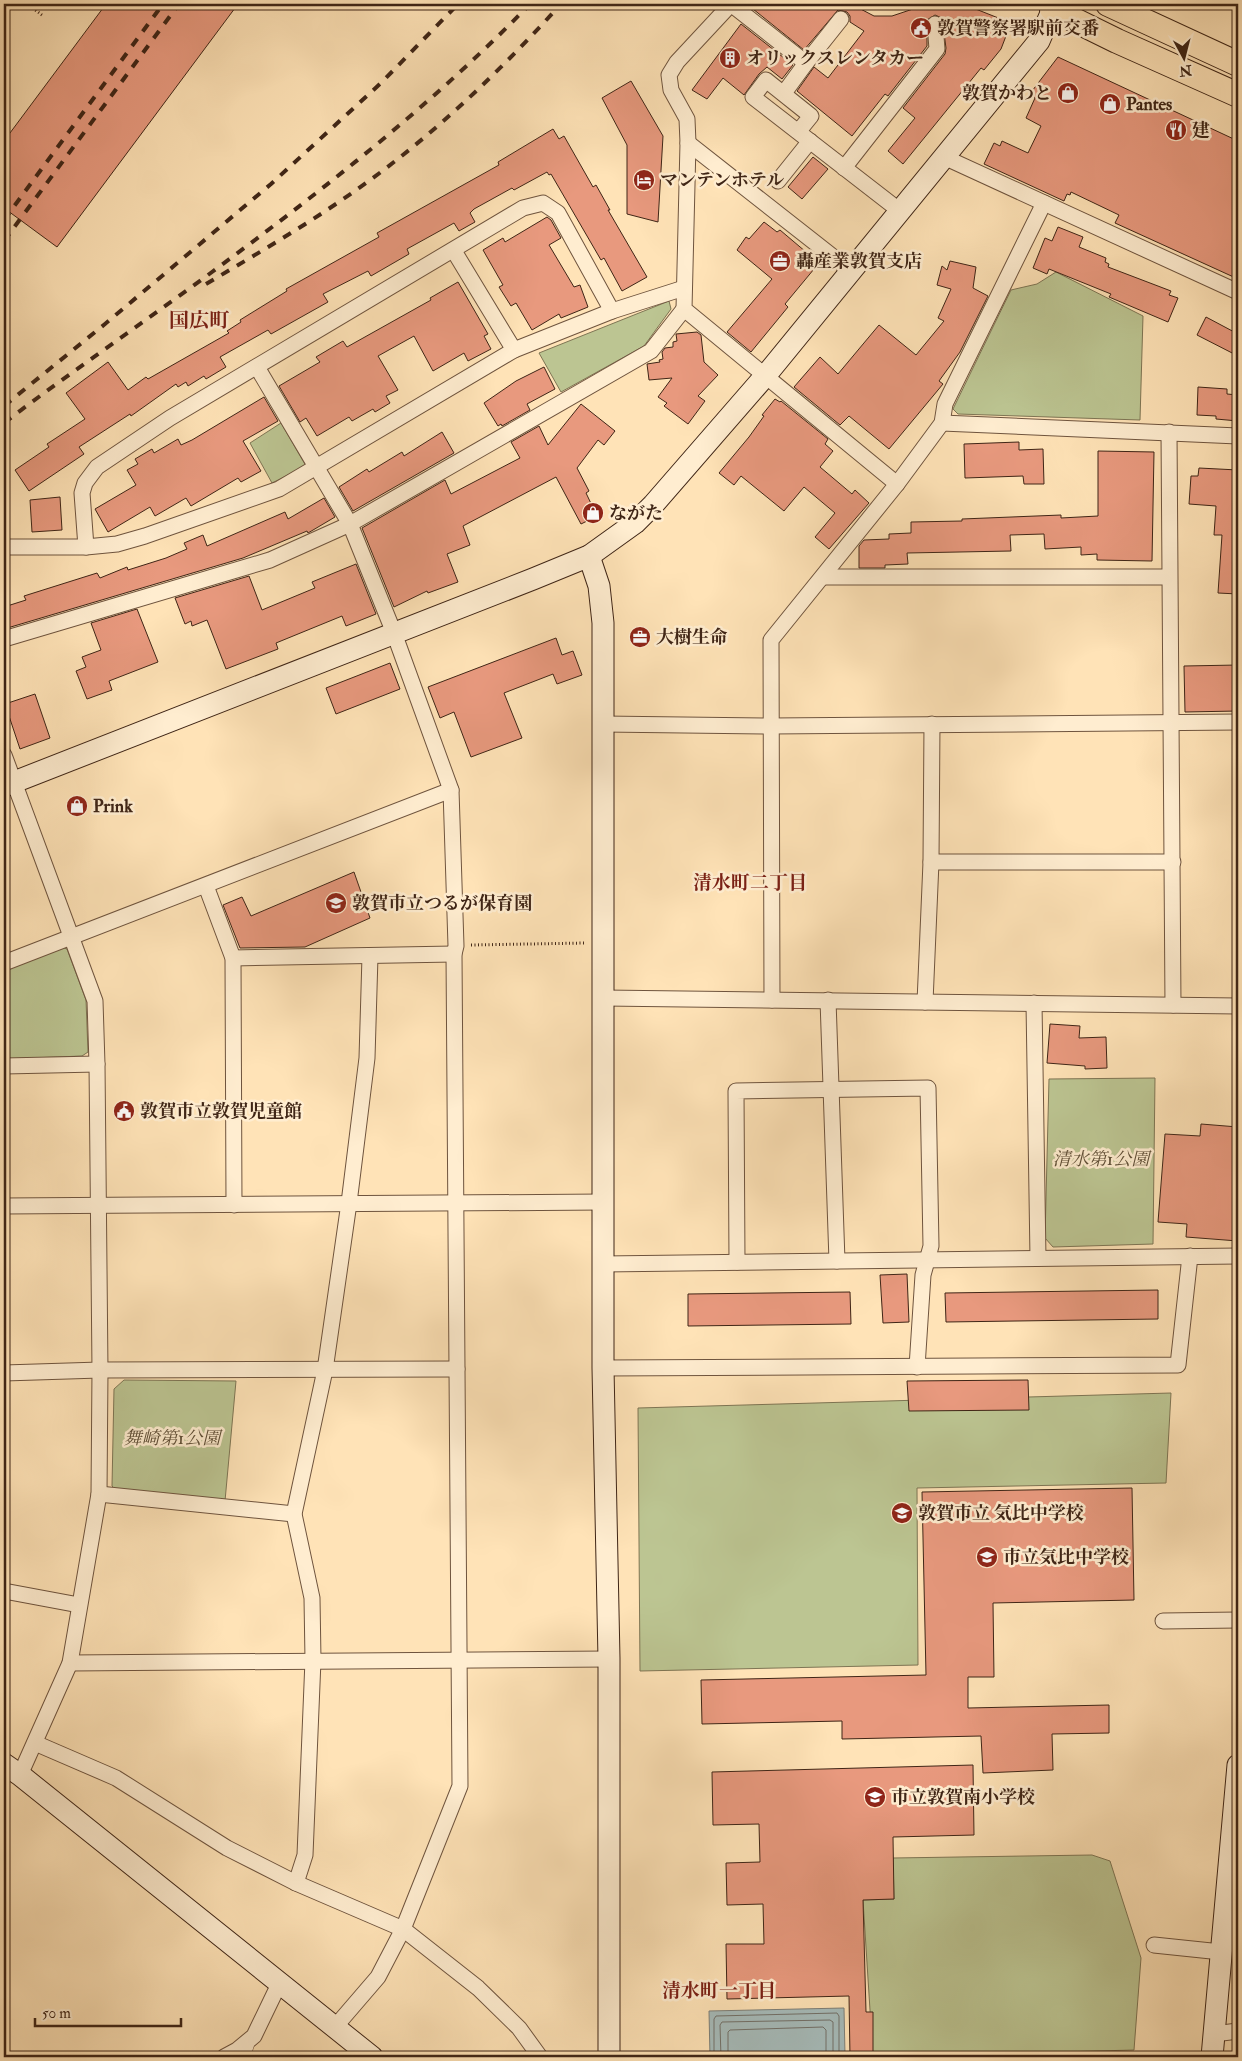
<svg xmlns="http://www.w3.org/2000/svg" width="1242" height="2061" font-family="'IM FELL Double Pica','Noto Serif JP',serif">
  <rect width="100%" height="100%" fill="#ffe3b7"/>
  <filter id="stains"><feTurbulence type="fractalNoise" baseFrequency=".004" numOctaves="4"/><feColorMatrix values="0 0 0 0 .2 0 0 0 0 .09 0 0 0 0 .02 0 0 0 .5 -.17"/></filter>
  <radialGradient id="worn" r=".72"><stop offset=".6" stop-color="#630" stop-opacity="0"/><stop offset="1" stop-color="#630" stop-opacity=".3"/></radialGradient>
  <g fill="#bcc592" stroke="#7e7554">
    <path d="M1056,272L1143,316L1140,420L958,414L953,409L1011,290L1037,284Z"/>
    <path d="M669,301L671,309L644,346L561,392L539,353Z"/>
    <path d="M281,423L306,466L272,483L250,443Z"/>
    <path d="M59,946L67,949L86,1000L88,1052L82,1056L4,1059V968Z"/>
    <path d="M1155,1078L1153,1244L1053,1247L1045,1238L1049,1079Z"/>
    <path d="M124,1380L236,1381L225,1501L117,1491L112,1486L114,1389Z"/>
    <path d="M1171,1393L1166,1483L917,1488L918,1665L640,1671L638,1408Z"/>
    <path d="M1092,1855L1110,1861L1141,1958L1134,2050L873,2057L863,1900L894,1899L893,1858Z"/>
  </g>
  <path fill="#a6bbba" stroke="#7d7f78" d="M844,2008L845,2055L710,2057L709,2011Z"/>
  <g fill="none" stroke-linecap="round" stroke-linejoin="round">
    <g stroke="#727068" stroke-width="1">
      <path d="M714,2057V2019L716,2016L837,2013L839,2016V2057"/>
      <path d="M721,2057L720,2025L722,2022L830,2020L833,2022V2057"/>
      <path d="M728,2057V2032L730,2030L823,2027L826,2030V2057"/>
    </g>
  </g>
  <g fill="#e8997e" stroke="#3f2516">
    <path d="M106,4H238L57,247L4,208V141Z"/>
    <path d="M758,4H851L874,16H892L928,4H963L1011,23L1001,49L984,70L981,68L903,164L888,151L915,118L903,108L945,54L946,48L942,18L935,15L927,20V46L888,96L885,94L852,136L797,91L814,67L828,78L864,31L850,22V16L847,12L838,10L804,50L753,9Z"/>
    <path d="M741,24L793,65L782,79L767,67L759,74L744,95L723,78L707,99L692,90Z"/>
    <path d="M1058,57L1238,141V279L1115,223L1119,215L1071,192L1070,195L1067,194L1064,201L984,164L994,143L1000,146L1002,141L1028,153L1041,126L1026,118L1035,98L1029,95Z"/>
    <path d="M631,81L663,136L658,222L627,214V145L602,98Z"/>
    <path d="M553,129L559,139L564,136L593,187L596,185L610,210H608L647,277L622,291L604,258L601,260L551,174L549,175L547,172L514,190L512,188L474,209L470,213L475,222L459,231L454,223L407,249L409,254L371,276L368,271L323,294L328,302L271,334L268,330L220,357L226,367L206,379L204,376L188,386L186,382L178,387L176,384L131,416L130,414L79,447L84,454L29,491L15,470L49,447L47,444L85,419L66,393L108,362L128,390L146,377L148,379L229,333L227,331L241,322L240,320L287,291L286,289L379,237L377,233L499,165L498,162Z"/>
    <path d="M813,157L828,169L802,199L788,187Z"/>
    <path d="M547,217L551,220L561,238L549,245L574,287L580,285L588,307L561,318L559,314L532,330L516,303L511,306L499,287L503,285L483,250L503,238L505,242Z"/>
    <path d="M764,222L777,232L780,230L819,263L785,304L788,307L751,352L727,332L772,279L737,250L746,237L749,239Z"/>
    <path d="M1058,227L1083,237L1079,247L1106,258L1105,262L1109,264L1108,267L1171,291L1169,295L1178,298L1168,322L1109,297L1111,294L1049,269L1047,274L1033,268L1045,238L1052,241Z"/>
    <path d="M950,261L976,267L973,288L988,296L960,352L939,381L943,384L889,449L849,416L840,425L794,387L820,357L838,374L879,325L916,355L944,321L938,318L951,289L937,285L942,266L947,270Z"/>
    <path d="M458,282L488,334L484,336L491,349L468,361L464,353L433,371L414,336L378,356L398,390L386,396L390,403L375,412L373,409L352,421L349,417L317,436L306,418L300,422L279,386L320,362L316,357L343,341L347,347L431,300L430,298Z"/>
    <path d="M1206,317L1238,334V356L1197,335Z"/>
    <path d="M697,332L701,335L704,362L718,375L698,396L705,401L688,424L664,406L667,403L658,397L672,378L649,380L647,364L660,362L659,360L663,359L662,352L665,348L673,347V342L677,341L676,334Z"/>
    <path d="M544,367L555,389L527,404L530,410L502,426L501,424L498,426L484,403L516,381Z"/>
    <path d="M1198,387L1227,389V394L1238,395V421L1216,419V416L1197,415Z"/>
    <path d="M264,397L278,421L243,441L261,471L241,482L238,478L191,506L186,498L155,516L150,507L108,532L95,509L136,485L127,470L138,464L135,459L152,449L154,453L178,439L181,445L192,440Z"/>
    <path d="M775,399L780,402L781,401L828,439L825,444L833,451L820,467L852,494L855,490L869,503L829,549L815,537L835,513L804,487L784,511L741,476L734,485L719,473L749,437L764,416L762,415Z"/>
    <path d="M581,404L615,431L604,445L598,440L577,468L589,491L586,493L597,516L581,524L556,477L463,526L470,545L447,554L458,582L428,593L427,591L394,607L362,528L445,480L451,494L520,458L511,442L539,426L548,445Z"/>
    <path d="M442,432L454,453L353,511L339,487L367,469L369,472L402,452L404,456Z"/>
    <path d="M1019,442V450L1043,449L1044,484H1024L1023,476L965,478L964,444Z"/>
    <path d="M1098,451L1154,452L1152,561L1097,560V554L1081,555V547L1045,549L1044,534L1010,535L1011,551L907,553L908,564L885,565V568H859V546L864,540L889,539V534L911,533V522L962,521V519L1061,515V518L1098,516Z"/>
    <path d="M1199,468L1238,470V594L1218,593L1222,535H1214L1216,506L1189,504L1191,476H1198Z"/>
    <path d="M60,497L62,530L32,532L30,500Z"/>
    <path d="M324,498L335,517L308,533L307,531L243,558L4,629V607L26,600L24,596L97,573L100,578L127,567L128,570L166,558L187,549L184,543L203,535L207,546L285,512L288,519Z"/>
    <path d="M356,564L376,614L346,626L342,616L276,643L278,649L226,669L207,620L192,626L191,621L185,624L175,598L249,576L262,610L315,588L312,582Z"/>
    <path d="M137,609L158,662L109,681L112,690L87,699L76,671L86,667L82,657L101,650L91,623Z"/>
    <path d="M556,638L562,655L573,651L582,675L557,684L553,674L504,693L522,738L471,757L454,712L440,718L428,687Z"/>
    <path d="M390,663L400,689L336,714L326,688Z"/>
    <path d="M1238,665V711L1185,712L1184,666Z"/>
    <path d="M35,694L50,738L20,749L5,704Z"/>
    <path d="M354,872L370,918L305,947L240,948L223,905L242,897L251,916Z"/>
    <path d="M1050,1024L1080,1026L1079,1038L1106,1037L1107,1068L1085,1069V1066L1047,1063Z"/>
    <path d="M1201,1124L1238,1127V1241L1186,1237L1187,1224L1158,1222L1165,1134L1200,1136Z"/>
    <path d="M907,1274L909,1322L883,1323L880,1275Z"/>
    <path d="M1158,1290V1319L946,1322L945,1293Z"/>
    <path d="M850,1292L851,1324L688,1326V1294Z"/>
    <path d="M1028,1380L1029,1410L909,1411L907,1381Z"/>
    <path d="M1132,1488L1134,1600L993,1603L994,1677H968V1708L1109,1705V1733L1052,1734L1053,1770L983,1773L981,1736L842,1739V1721L702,1724L701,1680L926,1675L922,1492Z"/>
    <path d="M973,1765L974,1835L893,1837L894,1899L863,1900L866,2012H873V2057H850L849,1996L727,1999L726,1944H764L763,1904L727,1905L726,1863L760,1862L759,1824L713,1825L712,1772Z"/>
  </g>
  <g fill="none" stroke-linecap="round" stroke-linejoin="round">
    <g stroke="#6f543e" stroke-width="9">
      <path id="lane" d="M246,2057L251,2042"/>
    </g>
    <g stroke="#6f543e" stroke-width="17">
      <g id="street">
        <path d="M731,4L677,62L669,75L671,90L687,119L688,143L684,309L897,484"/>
        <path d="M731,4L806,63"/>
        <path d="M784,93L806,63L841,19"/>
        <path d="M798,132L811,116L766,80L753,97L900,211"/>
        <path d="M688,143L851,271"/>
        <path d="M946,158L1238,292"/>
        <path d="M844,168L937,49L935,24"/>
        <path d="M778,181L810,141"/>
        <path d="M454,251L514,350"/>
        <path d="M257,367L350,524L394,633L451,790L456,946L454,954L460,1786L403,1929L378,1977L335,2027"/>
        <path d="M942,423L1238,436"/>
        <path d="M1169,432L1173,1005"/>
        <path d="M4,547H86L117,544L145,536L279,489L514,350L612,311L684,288"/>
        <path d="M86,547L82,493L85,483L97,467L170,418L523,208L543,203L558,213L612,311"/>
        <path d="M824,577H1169"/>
        <path d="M4,639L270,560L350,524L651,351L684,309"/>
        <path d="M603,724L771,726L1238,722"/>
        <path d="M4,755L95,1001L97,1064L100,1370L99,1494L70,1663L20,1775"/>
        <path d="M931,862H1173"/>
        <path d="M206,886L233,958L234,1205"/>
        <path d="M233,958L454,954"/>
        <path d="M4,963L451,790"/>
        <path d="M604,998L1238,1006"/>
        <path d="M772,1000L771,640L897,484L942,423L945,404L1044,203"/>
        <path d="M828,1000L837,1261"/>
        <path d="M925,1002L931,862L932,724"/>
        <path d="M1034,1003L1038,1258"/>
        <path d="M4,1066L97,1064"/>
        <path d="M4,1206L603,1202"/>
        <path d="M737,1262L736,1091L928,1088L931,1246L923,1275L917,1367"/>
        <path d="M603,1264L1238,1256"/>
        <path d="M603,1368L1178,1365L1190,1256"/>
        <path d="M4,1373L100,1370L457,1369"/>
        <path d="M99,1494L294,1514"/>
        <path d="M4,1591L79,1605"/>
        <path d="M1163,1621L1238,1620"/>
        <path d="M70,1663L609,1659"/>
        <path d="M35,1743L116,1778L227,1848L296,1883L403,1929L478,1988L519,2028L540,2057"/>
        <path d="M296,1883L305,1855L313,1660L312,1598L294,1514L325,1370L349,1203L367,1058L370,956"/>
        <path d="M1154,1945L1221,1952"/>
        <path d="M1214,2034L1238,2031"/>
        <path d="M224,2057L237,2050L254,2036L280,1982"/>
      </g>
    </g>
    <g stroke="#3f2516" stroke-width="23">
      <g id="secondary">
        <path d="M589,556L599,586L603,623V1368L609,1659V2057"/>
        <path d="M4,786L533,579L589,556L635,523L653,505L766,375L1039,41L1055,4"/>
        <path d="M4,1764L20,1775L372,2057"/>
        <path d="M1212,2057L1238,1765"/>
      </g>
    </g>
    <g stroke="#3f2516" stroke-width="26">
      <g id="primary">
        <path d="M1108,4L1238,64"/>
        <path d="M1052,9L1117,41L1238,95"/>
      </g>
    </g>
    <g stroke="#3f2516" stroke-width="3" stroke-dasharray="1 2.5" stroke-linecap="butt">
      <path d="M27,4L42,15"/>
      <path d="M471,945L585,943"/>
    </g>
    <use href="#lane" stroke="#ffedd0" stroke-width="8"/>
    <use href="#street" stroke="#ffedd0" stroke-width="15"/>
    <use href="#secondary" stroke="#ffedd0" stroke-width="21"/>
    <use href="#primary" stroke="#ffe3b7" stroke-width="24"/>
    <g stroke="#3f2516" stroke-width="4" stroke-dasharray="9 9" stroke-linecap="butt">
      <path d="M4,220L163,4"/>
      <path d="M4,241L179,4"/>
      <path d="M206,284C260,252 315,220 366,183C438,131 502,69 561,4"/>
      <path d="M4,406L105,324L271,184L381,83L458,4"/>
      <path d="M4,423C72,371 143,323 212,272C323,190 434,103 530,4"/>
    </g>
  </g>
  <defs>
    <g id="civic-disc" transform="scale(1.125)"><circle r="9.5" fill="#8f2418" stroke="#ffedd0"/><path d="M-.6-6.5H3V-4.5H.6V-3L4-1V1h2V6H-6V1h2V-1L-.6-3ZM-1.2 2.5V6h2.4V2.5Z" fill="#fff"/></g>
    <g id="building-disc" transform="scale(1.125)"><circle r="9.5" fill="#8f2418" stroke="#ffedd0"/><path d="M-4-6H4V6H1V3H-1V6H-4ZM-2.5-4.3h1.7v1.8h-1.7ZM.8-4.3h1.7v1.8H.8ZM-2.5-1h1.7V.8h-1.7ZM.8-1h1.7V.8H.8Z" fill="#fff"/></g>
    <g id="shop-disc" transform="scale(1.125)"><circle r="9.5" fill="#8f2418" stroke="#ffedd0"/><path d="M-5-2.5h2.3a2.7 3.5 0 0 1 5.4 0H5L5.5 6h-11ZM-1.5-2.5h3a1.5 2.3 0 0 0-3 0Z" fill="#fff"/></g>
    <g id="restaurant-disc" transform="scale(1.125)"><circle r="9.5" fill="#8f2418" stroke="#ffedd0"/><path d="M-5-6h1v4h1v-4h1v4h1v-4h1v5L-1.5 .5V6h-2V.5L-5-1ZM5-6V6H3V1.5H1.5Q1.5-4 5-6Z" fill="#fff"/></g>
    <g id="hotel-disc" transform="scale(1.125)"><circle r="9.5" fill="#8f2418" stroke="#ffedd0"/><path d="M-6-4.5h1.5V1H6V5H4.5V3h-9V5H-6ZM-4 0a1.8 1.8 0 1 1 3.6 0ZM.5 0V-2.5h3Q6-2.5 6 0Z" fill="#fff"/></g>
    <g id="office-disc" transform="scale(1.125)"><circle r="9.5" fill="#8f2418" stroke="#ffedd0"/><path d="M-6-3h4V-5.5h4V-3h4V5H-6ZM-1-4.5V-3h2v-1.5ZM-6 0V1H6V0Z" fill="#fff"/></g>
    <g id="school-disc" transform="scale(1.125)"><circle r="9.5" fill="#8f2418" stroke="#ffedd0"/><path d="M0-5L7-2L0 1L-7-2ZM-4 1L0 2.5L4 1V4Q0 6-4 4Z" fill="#fff"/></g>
  </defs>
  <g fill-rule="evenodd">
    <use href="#civic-disc" x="921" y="28"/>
    <use href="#building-disc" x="730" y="58"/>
    <use href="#shop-disc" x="1068" y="93"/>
    <use href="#shop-disc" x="1110" y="104"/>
    <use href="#restaurant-disc" x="1176" y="130"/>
    <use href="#hotel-disc" x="644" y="180"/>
    <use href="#office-disc" x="780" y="261"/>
    <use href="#shop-disc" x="593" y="513"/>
    <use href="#office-disc" x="640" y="637"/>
    <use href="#shop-disc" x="77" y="806"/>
    <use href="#school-disc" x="336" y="903"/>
    <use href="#civic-disc" x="124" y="1111"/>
    <use href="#school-disc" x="902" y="1513"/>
    <use href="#school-disc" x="987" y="1557"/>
    <use href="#school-disc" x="875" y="1797"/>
  </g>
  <g text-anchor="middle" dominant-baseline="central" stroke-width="5" stroke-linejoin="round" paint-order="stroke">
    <g font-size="18" font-weight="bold" fill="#3f2516" stroke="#ffedd0" text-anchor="start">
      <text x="937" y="28">敦賀警察署駅前交番</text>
      <text x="746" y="58">オリックスレンタカー</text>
      <text x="1052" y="93" text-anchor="end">敦賀かわと</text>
      <text x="1126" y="104">Pantes</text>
      <text x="1192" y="130">建</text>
      <text x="660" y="180">マンテンホテル</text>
      <text x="796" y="261">轟産業敦賀支店</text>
      <text x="609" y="513">ながた</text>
      <text x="656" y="637">大樹生命</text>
      <text x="93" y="806">Prink</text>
      <text x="352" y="903">敦賀市立つるが保育園</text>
      <text x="140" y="1111">敦賀市立敦賀児童館</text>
      <text x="918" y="1513">敦賀市立 気比中学校</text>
      <text x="1003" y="1557">市立気比中学校</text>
      <text x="891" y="1797">市立敦賀南小学校</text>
    </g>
    <g font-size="18" font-style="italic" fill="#5e4d35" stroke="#ffedd0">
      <text x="1101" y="1159">清水第1公園</text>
      <text x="172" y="1438">舞崎第1公園</text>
    </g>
    <g font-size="19" font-weight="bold" fill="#7a1f14" stroke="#ffedd0">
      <text x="750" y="883">清水町二丁目</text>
      <text x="719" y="1991">清水町一丁目</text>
    </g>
    <g font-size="20" font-weight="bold" fill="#7a1f14" stroke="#ffedd0">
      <text x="199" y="320">国広町</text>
    </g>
  </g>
  <rect width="1242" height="2061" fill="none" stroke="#ffe3b7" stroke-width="20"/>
  <rect x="5" y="5" width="1232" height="2051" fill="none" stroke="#3f2516" stroke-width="2.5"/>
  <rect x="10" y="10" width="1222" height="2041" fill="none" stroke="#3f2516"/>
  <g transform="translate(1184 58) rotate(173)" stroke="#ffedd0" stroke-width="4" paint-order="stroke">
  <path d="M0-4L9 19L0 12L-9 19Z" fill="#3f2516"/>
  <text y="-8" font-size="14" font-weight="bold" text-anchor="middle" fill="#3f2516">N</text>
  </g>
  <path d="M35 2018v8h146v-8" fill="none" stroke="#3f2516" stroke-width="2.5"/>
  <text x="42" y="2018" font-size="15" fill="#3f2516" stroke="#ffedd0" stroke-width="4" paint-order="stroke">50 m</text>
  <rect width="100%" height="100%" filter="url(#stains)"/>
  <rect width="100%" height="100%" fill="url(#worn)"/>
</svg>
